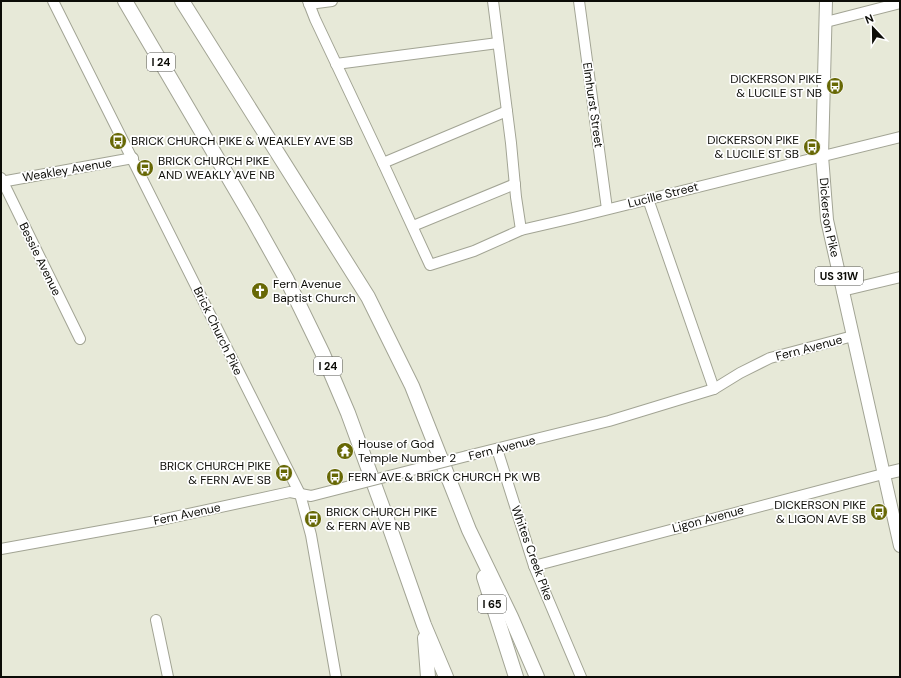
<svg xmlns="http://www.w3.org/2000/svg" width="901" height="678" font-family="'DM Sans',sans-serif">
  <rect width="100%" height="100%" fill="#e7e9d8"/>
  <g fill="none" stroke-linecap="round" stroke-linejoin="round">
    <g stroke="#a2a494" stroke-width="12">
      <g id="minor">
        <path d="M53,1L300,494L311,535L336,677"/>
        <path d="M308,1L315,19L383,163L430,265L474,251L521,230L573,218L900,137"/>
        <path d="M493,1L511,143L516,197L521,230"/>
        <path d="M579,1L607,209"/>
        <path d="M309,4L332,1"/>
        <path d="M826,22L900,3"/>
        <path d="M336,64L498,43"/>
        <path d="M383,163L507,111"/>
        <path d="M1,178L80,339"/>
        <path d="M1,182L133,158"/>
        <path d="M648,199L714,389"/>
        <path d="M413,226L515,184"/>
        <path d="M842,291L900,277"/>
        <path d="M497,449L534,566L581,677"/>
        <path d="M467,456L609,421L714,389L740,373L770,358L853,336"/>
        <path d="M1,549L156,521L290,492L311,496L350,486"/>
        <path d="M534,566L883,474"/>
        <path d="M156,620L168,677"/>
      </g>
    </g>
    <g stroke="#a2a494" stroke-width="14">
      <g id="major">
        <path id="s1" d="M826,1L822,156L827,220L900,546"/>
        <path d="M883,474L900,470"/>
      </g>
    </g>
    <g stroke="#a2a494" stroke-width="16">
      <g id="highway">
        <path d="M125,1L254,221L287,280L322,352L348,413L385,514L424,625L446,677"/>
        <path d="M182,1L368,297L412,386L469,530L511,617L537,677"/>
        <path d="M484,577L516,677"/>
        <path d="M425,638L428,677"/>
      </g>
    </g>
    <use href="#minor" stroke="#fff" stroke-width="10"/>
    <use href="#major" stroke="#fff" stroke-width="12"/>
    <use href="#highway" stroke="#fff" stroke-width="14"/>
    <g stroke="#a2a494" stroke-width="12" stroke-linecap="butt">
      <path id="minor-bridge" d="M350,486L467,456"/>
    </g>
    <use href="#minor-bridge" stroke="#fff" stroke-width="10"/>
  </g>
  <defs>
    <g id="bus-disc" transform="scale(0.9)"><circle r="9.5" fill="#676805" stroke="#fff"/><path d="M-5-6H5V4H4V6H2V4H-2V6H-4V4H-5ZM-3.5-4V0h7V-4ZM-3.5 1.2v1.5H-2V1.2ZM2 1.2v1.5H3.5V1.2Z" fill="#fff"/></g>
    <g id="church-disc" transform="scale(0.9)"><circle r="9.5" fill="#676805" stroke="#fff"/><path d="M-1.2-6h2.4v3.5h3.3v2.4h-3.3V6h-2.4V-.1h-3.3v-2.4h3.3Z" fill="#fff"/></g>
    <g id="temple-disc" transform="scale(0.9)"><circle r="9.5" fill="#676805" stroke="#fff"/><path d="M0-6L5-2H3V0L6.5 2.5H4V6H1.5V3h-3V6H-4V2.5H-6.5L-3 0V-2H-5Z" fill="#fff"/></g>
  </defs>
  <g fill-rule="evenodd">
    <use href="#bus-disc" x="835" y="86"/>
    <use href="#bus-disc" x="118" y="141"/>
    <use href="#bus-disc" x="812" y="147"/>
    <use href="#bus-disc" x="145" y="168"/>
    <use href="#church-disc" x="260" y="291"/>
    <use href="#temple-disc" x="345" y="451"/>
    <use href="#bus-disc" x="284" y="473"/>
    <use href="#bus-disc" x="335" y="477"/>
    <use href="#bus-disc" x="879" y="512"/>
    <use href="#bus-disc" x="313" y="519"/>
  </g>
  <g text-anchor="middle" dominant-baseline="central" stroke-width="3.5" stroke-linejoin="round" paint-order="stroke">
    <g fill="#fff" stroke="#555551" stroke-width="1">
      <rect x="147" y="53" width="28" height="18" rx="3"/>
      <rect x="815" y="267" width="48" height="18" rx="3"/>
      <rect x="314" y="357" width="28" height="18" rx="3"/>
      <rect x="478" y="595" width="28" height="18" rx="3"/>
    </g>
    <g font-size="11" font-weight="bold" fill="#0c0c07">
      <text x="161" y="62">I 24</text>
      <text x="839" y="276">US 31W</text>
      <text x="328" y="366">I 24</text>
      <text x="492" y="604">I 65</text>
    </g>
    <g font-size="12" fill="#0c0c07" stroke="#fff" text-anchor="start">
      <text x="822" y="79" text-anchor="end">DICKERSON PIKE<tspan x="822" dy="14">&amp; LUCILE ST NB</tspan></text>
      <text x="799" y="140" text-anchor="end">DICKERSON PIKE<tspan x="799" dy="14">&amp; LUCILE ST SB</tspan></text>
      <text x="131" y="141">BRICK CHURCH PIKE &amp; WEAKLEY AVE SB</text>
      <text x="158" y="161">BRICK CHURCH PIKE<tspan x="158" dy="14">AND WEAKLY AVE NB</tspan></text>
      <text x="273" y="284">Fern Avenue<tspan x="273" dy="14">Baptist Church</tspan></text>
      <text x="358" y="444">House of God<tspan x="358" dy="14">Temple Number 2</tspan></text>
      <text x="271" y="466" text-anchor="end">BRICK CHURCH PIKE<tspan x="271" dy="14">&amp; FERN AVE SB</tspan></text>
      <text x="348" y="477">FERN AVE &amp; BRICK CHURCH PK WB</text>
      <text x="866" y="505" text-anchor="end">DICKERSON PIKE<tspan x="866" dy="14">&amp; LIGON AVE SB</tspan></text>
      <text x="326" y="512">BRICK CHURCH PIKE<tspan x="326" dy="14">&amp; FERN AVE NB</tspan></text>
    </g>
    <g font-size="12" fill="#0c0c07" stroke="#fff">
      <text transform="translate(593 105) rotate(82)">Elmhurst Street</text>
      <text transform="translate(67 170) rotate(-10)">Weakley Avenue</text>
      <text transform="translate(663 195) rotate(-14)">Lucille Street</text>
      <text stroke="none"><textPath href="#s1" startOffset="217">Dickerson Pike</textPath></text>
      <text transform="translate(40 259) rotate(64)">Bessie Avenue</text>
      <text transform="translate(218 331) rotate(64)">Brick Church Pike</text>
      <text transform="translate(809 348) rotate(-15)">Fern Avenue</text>
      <text transform="translate(502 448) rotate(-14)">Fern Avenue</text>
      <text transform="translate(187 514) rotate(-12)">Fern Avenue</text>
      <text transform="translate(708 519) rotate(-15)">Ligon Avenue</text>
      <text transform="translate(532 553) rotate(70)">Whites Creek Pike</text>
    </g>
  </g>
  <rect width="901" height="678" fill="none" stroke="#0c0c07" stroke-width="4"/>
  <g transform="translate(873 28) rotate(338)" stroke="#ffffff" stroke-width="3" paint-order="stroke">
  <path d="M0-3L7 15L0 10L-7 15Z" fill="#0c0c07"/>
  <text y="-6" font-size="11" font-weight="bold" text-anchor="middle" fill="#0c0c07">N</text>
  </g>
</svg>
